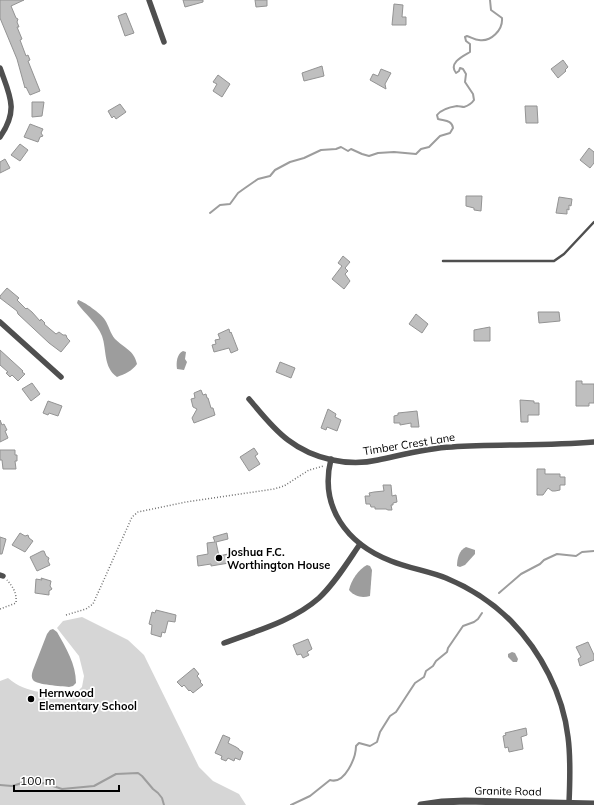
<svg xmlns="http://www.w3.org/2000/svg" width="594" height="805" font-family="Mulish,sans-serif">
  <rect width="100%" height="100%" fill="#fff"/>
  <path fill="#d6d6d6" d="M82,617L128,640L144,655L199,767L213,781L239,794L246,805H0V681L8,678C26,694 52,694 75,694L82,687L84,676L79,656L57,628L63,621Z"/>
  <g fill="#9d9d9d">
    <path d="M78,300C83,301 102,314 105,320C109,326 110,333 115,339C124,348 134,350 137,364C132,371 125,374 117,377C103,367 107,350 102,336C97,323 85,314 77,303Z"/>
    <path d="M183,351L186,352L185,359L187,362L184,370L177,369C176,362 177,354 183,351Z"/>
    <path d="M466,547L475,550V554L465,565L460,567L457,566C457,559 459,550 466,547Z"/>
    <path d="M367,565L370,566L372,570L370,596C362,598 355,597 349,590C351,580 359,569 367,565Z"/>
    <path d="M53,629L57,632C66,648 76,664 76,683L73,686L69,687C61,686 37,685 33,680C31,677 32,673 33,670L47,634L50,630Z"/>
    <path d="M512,652L515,653L518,659L517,662H513L508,657V654Z"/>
  </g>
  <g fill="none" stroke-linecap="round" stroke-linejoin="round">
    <g stroke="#9d9d9d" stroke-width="2">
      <path d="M210,213L220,205L230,204L238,193L245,188L258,179L270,176L275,170L290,162L304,158L321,150L336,149L341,147L348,151L351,149L362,154L369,156L378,153L394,152L416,154L421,149L429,147L440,136L450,133L453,128C452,120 445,121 438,119L437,115C441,110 450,107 457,106C458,106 463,107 464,107C467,106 472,103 474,100L473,94L465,82L466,74L463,69L460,68L459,71L456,73C448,63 463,56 470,52V44L466,41L465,37L467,36C471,37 475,40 479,40C491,42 503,30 502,18L491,10L490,0"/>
      <path d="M499,593L521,574L540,564L544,560L557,554L576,556L582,552L594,551"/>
      <path d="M0,785L12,786L22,783L31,782L36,784L44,783L62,789L94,786L116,774L138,773L142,776L153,789L158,793L162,798L164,805"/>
      <path d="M291,805L310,796L330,780C345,785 356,757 356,746L359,743L370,746L377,742L380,732L390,716L396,712L415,683L424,677L426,671L433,666L436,661L447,652L448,648L463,626L474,622L478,619L482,613"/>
    </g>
  </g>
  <g fill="#bfbfbf" stroke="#939393">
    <path d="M0,0H24L11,6L16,18L18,19L17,22L19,27H17L22,39L20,40L26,56L28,55L30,60L28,61L40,91L30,95L26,87L25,88L17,59L0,18Z"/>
    <path d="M183,0H203V2L185,7Z"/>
    <path d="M255,0H267V6L256,7Z"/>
    <path d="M394,4L403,5L402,17H406V25H392Z"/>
    <path d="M126,13L134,33L125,36L118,16Z"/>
    <path d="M563,60L568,67L565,70L566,71L558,78L551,69Z"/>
    <path d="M322,66L324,76L304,81L302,73Z"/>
    <path d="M381,69L391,73L385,84L386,89L370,80L373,74L378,76Z"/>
    <path d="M218,75L230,84L222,97L213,91L217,84L213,82Z"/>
    <path d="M32,102H44L42,116L32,117Z"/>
    <path d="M120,104L126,112L116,119L114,116L112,118L108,111Z"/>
    <path d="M525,106H537L538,123H526Z"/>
    <path d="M30,124L43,129L41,133L43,136L40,137L38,142L24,137Z"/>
    <path d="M20,144L28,150L20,161L11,155Z"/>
    <path d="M589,148L594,152V163L590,168L580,160Z"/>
    <path d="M5,159L10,168L0,173V162Z"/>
    <path d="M466,196H482L481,211L474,210V208L466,206Z"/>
    <path d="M559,197L572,199L571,206L569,205V210L567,209V214L556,213Z"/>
    <path d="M343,256L350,262L345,268L348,271L345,274L350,281L344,289L332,279L342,266L338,263Z"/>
    <path d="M7,288L19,298L17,300L26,309L27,308L32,312L40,321L41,319L45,323L44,324L56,334L59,332L63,335H66L67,338L70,341L61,352L49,343L18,314L17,311L0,298V296Z"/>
    <path d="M538,312H559L560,321L539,323Z"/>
    <path d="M416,314L428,324L422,333L409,324Z"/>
    <path d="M490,327V341H474V330Z"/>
    <path d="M229,329L230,333L231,332L238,350L231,353L229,348L214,352L212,345L216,344L215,340L220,339L218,334Z"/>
    <path d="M0,350L23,371L22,372L25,374L18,381L12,375L10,377L6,373L8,372L0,365Z"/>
    <path d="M280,362L295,368L291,378L276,372Z"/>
    <path d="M576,381H582V384H594V403H589V406H576Z"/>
    <path d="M32,383L40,394L31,401L22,389Z"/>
    <path d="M201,390L203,395L206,394L207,398H208L211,408H213L215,415L194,423L192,418L197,409L193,407L191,399L195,398L194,393Z"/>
    <path d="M520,400L534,401V403H539V415H528V422H521Z"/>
    <path d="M48,401L62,406L58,416L49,413L48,415L43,413Z"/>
    <path d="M328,409L336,414L335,417L341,420L337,431L327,427L326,430L321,428Z"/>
    <path d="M417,411L419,427H411V423L400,425V423H394V416L398,415V413Z"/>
    <path d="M0,420L2,425L4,424L7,430L5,431L8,438L0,442Z"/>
    <path d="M254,448L258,454L255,456L260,464L249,471L240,457Z"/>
    <path d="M0,450H15V455H17V461H15L16,469H3L2,460H0Z"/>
    <path d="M537,469H545V474H560V477H565V485H560V490L555,491H552L548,488L543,495H537Z"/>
    <path d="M383,485H391L392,496L396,495L397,502L393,503V505H391L392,510H388L386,509H375V507H371L370,504H366L365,496H370L369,493L374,492L384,491Z"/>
    <path d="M20,533L25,536L28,535L29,538L33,541L25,552L12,545Z"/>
    <path d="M227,533L228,539L216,542L219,556L228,554L229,563L211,566V564L198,566L197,556L208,554L207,543L215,542L213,537Z"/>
    <path d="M0,537L6,539L2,554H0Z"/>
    <path d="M42,551H44L46,556L49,558L48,561L50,565L37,571L30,557Z"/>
    <path d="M41,578L51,581L50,586L52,589L49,591V595L35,593L36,579L42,580Z"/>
    <path d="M156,610L176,615L175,622L168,621L165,633L162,632L161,637L151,634L152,625L149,624L152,612L155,613Z"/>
    <path d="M308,639L312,649L307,652L309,655L303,658L301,654L297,655L293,645Z"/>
    <path d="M588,642L594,655V660L580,666L578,659L581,657L576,647Z"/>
    <path d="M194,668L199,674L197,676L201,681L200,682L203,685L193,693L190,690L189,691L184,685L182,687L177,682Z"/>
    <path d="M526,728L527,735L521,737L523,749L509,752L508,747L505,748L503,736L506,735L505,733Z"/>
    <path d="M223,735L230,738L228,743L236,747L239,749V750L243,752L240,760L235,758L234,761L228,758L226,761L221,759L222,756L215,753Z"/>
  </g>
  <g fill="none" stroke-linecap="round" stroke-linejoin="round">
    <g stroke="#717171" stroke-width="1.5" stroke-dasharray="1 2" stroke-linecap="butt">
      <path d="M0,609L16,603C17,593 13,587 7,580"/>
      <path d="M66,615L86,609L93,604L132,517L138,512L186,502L274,489L284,486L309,470L324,466"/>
    </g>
    <path stroke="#4f4f4f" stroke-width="2.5" d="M443,261H554L564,254L594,222"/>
    <g stroke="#4f4f4f" stroke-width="5.5">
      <path d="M149,0L164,42"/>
      <path d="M0,68C10,96 19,110 0,137"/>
      <path d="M0,322L61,377"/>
      <path d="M249,399C261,413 273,429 288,440C313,459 348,467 378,460C402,455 426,448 452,447C499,444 547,446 594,442"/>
      <path d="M331,459C319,507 347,544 391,561C408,568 428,571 446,578C470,588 493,603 511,621C541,652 563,694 568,737C571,759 570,781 569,803"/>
      <path d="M0,575L3,576"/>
      <path d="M224,643C256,631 293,621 319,598C335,583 347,563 360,544"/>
    </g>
    <path stroke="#4f4f4f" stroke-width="7" d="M421,805L442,802L465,801L594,804"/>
  </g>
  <g fill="#000" stroke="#fff" stroke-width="1.5">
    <circle cx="219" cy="558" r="4"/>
    <circle cx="31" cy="699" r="4"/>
  </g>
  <g text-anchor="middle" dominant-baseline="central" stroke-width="3.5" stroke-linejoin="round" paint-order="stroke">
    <g font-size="11" fill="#000" stroke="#fff">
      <text transform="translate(409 444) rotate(-9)">Timber Crest Lane</text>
      <text transform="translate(508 791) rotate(1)">Granite Road</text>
    </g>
    <g font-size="11" font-weight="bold" fill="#000" stroke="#fff" text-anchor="start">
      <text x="227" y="552">Joshua F.C.<tspan x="227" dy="13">Worthington House</tspan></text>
      <text x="39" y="693">Hernwood<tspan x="39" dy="13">Elementary School</tspan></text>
    </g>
  </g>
  <path d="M14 785v6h105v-6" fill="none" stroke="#000000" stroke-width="2"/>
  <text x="20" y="785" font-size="12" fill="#000000" stroke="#ffffff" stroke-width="3" paint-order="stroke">100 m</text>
</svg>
